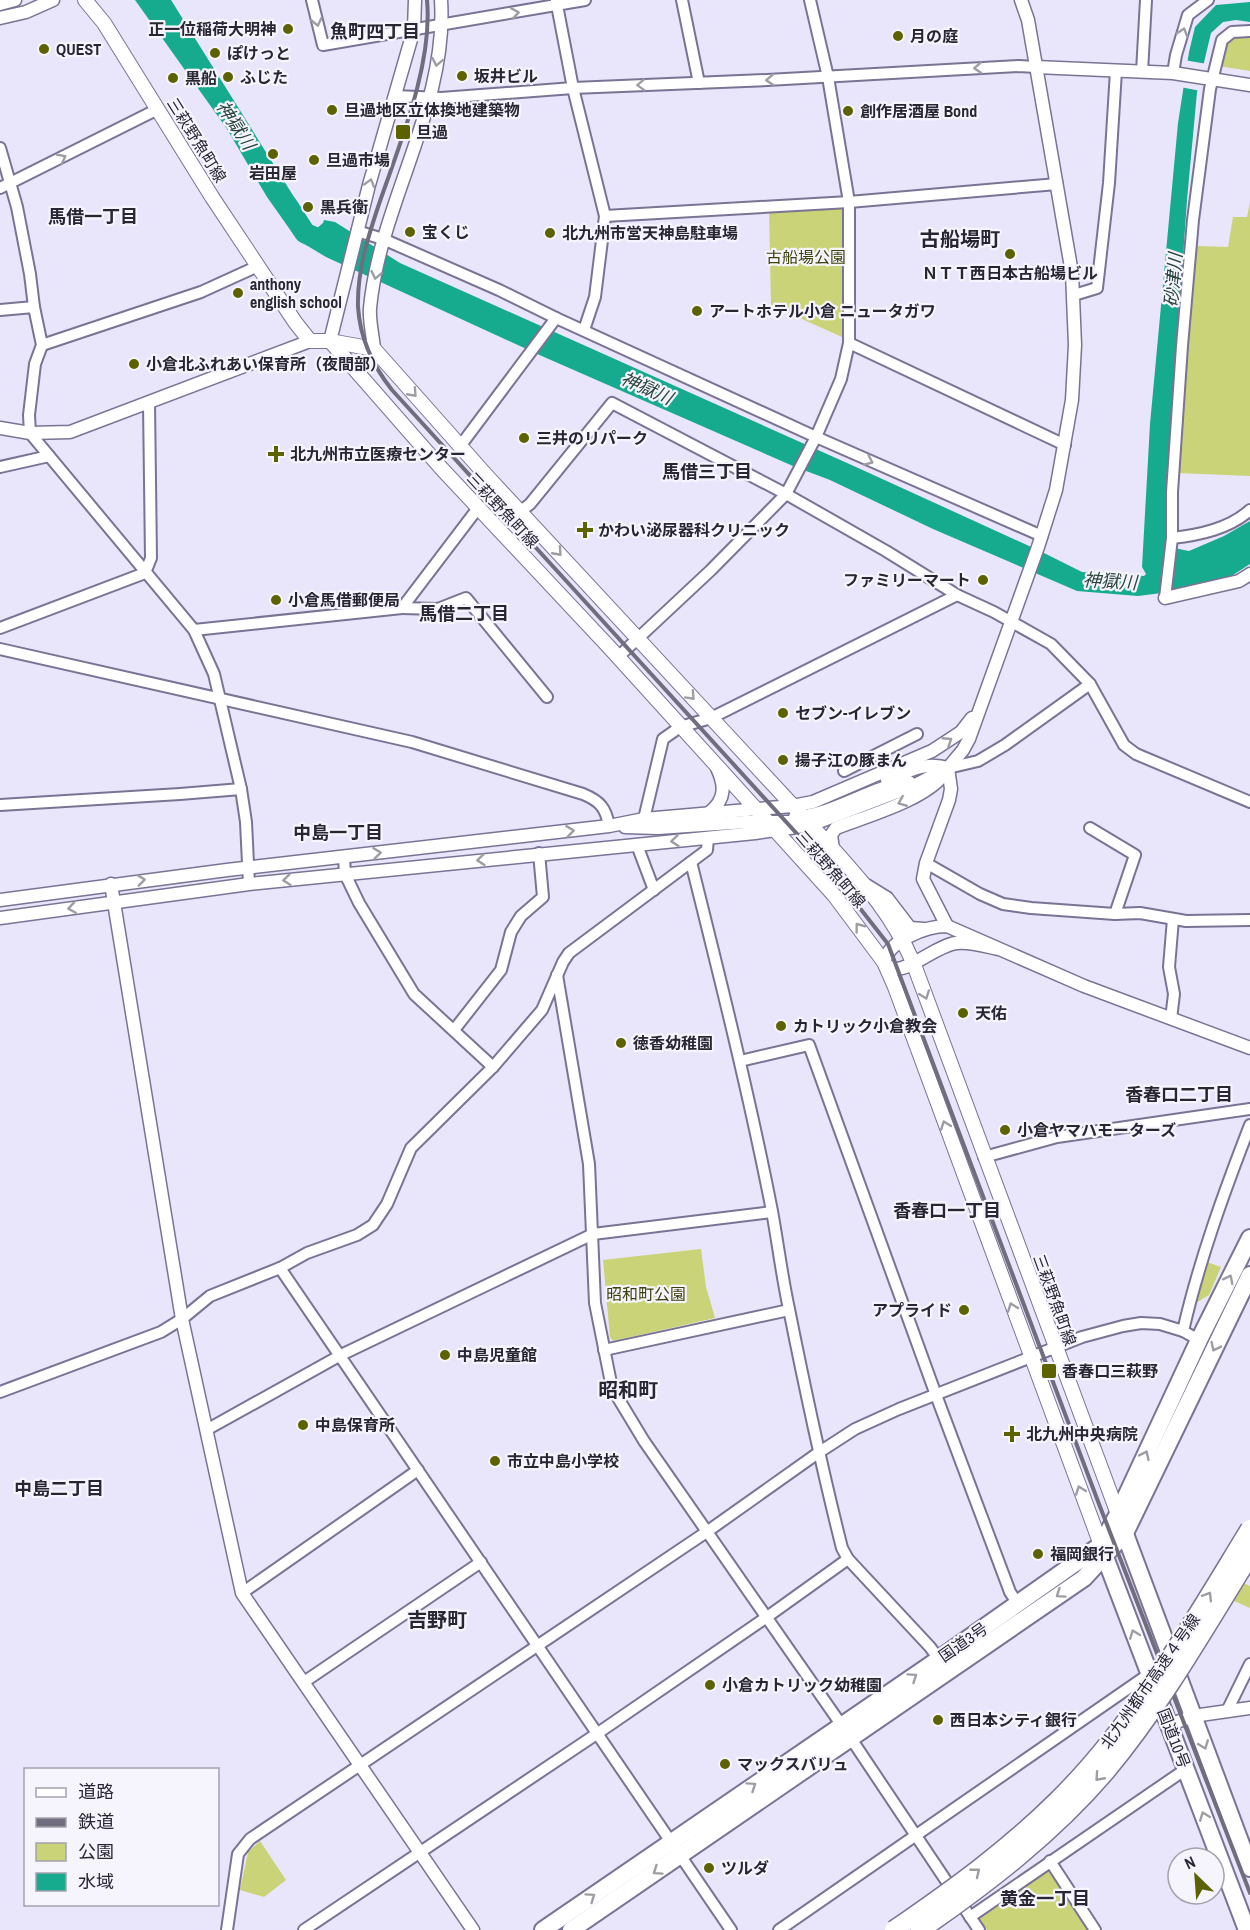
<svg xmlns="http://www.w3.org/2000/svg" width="1250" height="1930" font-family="'Archivo Narrow','Noto Sans JP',sans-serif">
  <rect width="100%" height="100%" fill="#e9e5fb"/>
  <g fill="#cad377">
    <path d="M1233,36H1250V71L1218,66L1226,40Z"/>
    <path d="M1250,202V476L1177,473L1197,246L1228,247L1233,217H1247Z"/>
    <path d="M840,205L843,208L842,337L771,305L769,209Z"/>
    <path d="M701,1249L706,1287L715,1318L613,1341L610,1337L603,1260Z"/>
    <path d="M1204,1261L1221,1267L1209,1295L1191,1306Z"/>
    <path d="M1216,1570L1250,1586V1608L1205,1588Z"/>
    <path d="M260,1841L286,1880L264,1897L240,1890L248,1852Z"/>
    <path d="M1051,1869L1088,1930H987L979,1918Z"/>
  </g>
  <g fill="#16ab8e">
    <path d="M135,0H171L309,221L296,238L267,197L227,129Z"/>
    <path d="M1250,2V22L1236,20L1223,22L1211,33L1197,92L1187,200L1166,499L1169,547L1189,551L1224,536L1250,521V564L1233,575L1201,588L1138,596L1077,591L933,529L830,480L793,466L544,357L326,257L301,242L323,223L324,220L335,222L400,263L856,467L1040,551L1082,572L1144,576L1146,574L1142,567L1150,424L1178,123L1189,52L1195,27L1216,5Z"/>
  </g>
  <path fill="#e9e5fb" d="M1184,60L1207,64L1201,91L1180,87Z"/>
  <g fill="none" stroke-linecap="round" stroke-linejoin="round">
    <path stroke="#16ab8e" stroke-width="21" d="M287,205L305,233L334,246"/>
    <g stroke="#7a7394" stroke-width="14">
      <g id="minor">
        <path d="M312,0L323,45L585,0"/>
        <path d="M556,0L573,88L605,216L595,297L584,330"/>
        <path d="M682,0L699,83"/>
        <path d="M1142,72L1146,0"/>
        <path d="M1173,73L1176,55L1188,15L1208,0"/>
        <path d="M395,96L441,98L573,88L767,80L1019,66L1036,67"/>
        <path d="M0,148L17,207L30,274L34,307L42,345L35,364L29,415L30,433L194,630L214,674L241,789L246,822L249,884"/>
        <path d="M0,188L158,109"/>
        <path d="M605,216L849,202L1057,184"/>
        <path d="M357,231L383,239L499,290L556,318L816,437L1042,536"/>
        <path d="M1074,295L1097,288L1109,183L1116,71"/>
        <path d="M0,310L34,307"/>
        <path d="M849,343L1065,445"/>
        <path d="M42,345L201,292L258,266"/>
        <path d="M461,445L556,318"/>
        <path d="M0,467L49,456"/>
        <path d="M521,511L530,504L612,403L786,494L886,551L957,595L994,612L1051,644L1090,684L1124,745L1136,754L1250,802"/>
        <path d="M1172,538C1199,535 1229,529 1250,510"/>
        <path d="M1165,598L1172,538V492L1182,346L1193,220L1210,89L1222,40L1232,32L1250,31"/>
        <path d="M402,608L438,609L466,598L547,697"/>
        <path d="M0,628L145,573L151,558L149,403"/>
        <path d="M194,630L402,608L478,508"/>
        <path d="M0,649L412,742L583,794C600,801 606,808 609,826"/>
        <path d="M618,657L711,570L786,494L816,437L841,379L849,343V202L828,77L810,0"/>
        <path d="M948,768L978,761L1005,745L1090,684"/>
        <path d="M844,771L917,734"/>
        <path d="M0,805L180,794L241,789"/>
        <path d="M644,819L663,739L680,727L711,718L957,595"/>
        <path d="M1090,828L1135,855L1115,914"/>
        <path d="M637,845L654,890"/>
        <path d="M344,857L345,874L359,903L414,994L493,1067"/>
        <path d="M691,862C720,978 749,1094 772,1211C778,1244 782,1277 789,1309C805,1389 822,1469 842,1548L848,1559L930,1647L941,1662"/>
        <path d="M926,863L980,894L1003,904L1031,908L1115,914L1140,913L1186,921L1250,920"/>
        <path d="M557,975L589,1164L595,1303L612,1388L644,1441L856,1746L979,1930"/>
        <path d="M1171,1019L1174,994L1169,967L1173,919"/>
        <path d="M454,1030L501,970L511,932L521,916L543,897L539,853"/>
        <path d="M740,1061L809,1045L936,1395L1010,1592L1018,1604"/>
        <path d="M984,1157L1057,1137L1250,1109"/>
        <path d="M280,1268L731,1930"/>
        <path d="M1199,1340L1183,1331C1199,1261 1224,1192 1250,1125"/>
        <path d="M604,1350L789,1310"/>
        <path d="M0,1392L161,1332L182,1319L210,1296L280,1268L307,1253L357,1235L373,1225L387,1204L411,1148L493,1067L542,1010L563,962L569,953L707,850L708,838"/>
        <path d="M208,1429L341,1355L593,1234L772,1212"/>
        <path d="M242,1593L418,1470"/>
        <path d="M304,1682L481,1562"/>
        <path d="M1227,1711L1250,1664"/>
        <path d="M1050,1861L1095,1930"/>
        <path d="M970,1917L1186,1769"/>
        <path d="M227,1930L238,1854L250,1839L708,1531L818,1453L855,1429L899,1409L1082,1337L1123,1326L1141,1323L1160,1324L1183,1331"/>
        <path d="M304,1930L598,1733L767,1617L848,1559"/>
        <path d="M779,1930L1149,1674"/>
      </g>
    </g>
    <g stroke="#7a7394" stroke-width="15">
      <g id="tertiary">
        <path d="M0,4L15,0"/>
        <path d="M0,18L26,12L53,0"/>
        <path d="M1036,67L1173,73L1250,85"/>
        <path d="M330,341L369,185L414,29L415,0"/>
        <path d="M374,349C373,336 369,321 370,308C380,202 448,107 441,0"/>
        <path d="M0,428L30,433L70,432L310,341"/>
        <path d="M1165,598L1239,581L1250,574"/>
        <path d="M887,780C908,771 925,761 948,768"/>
        <path d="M710,812C726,799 725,785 717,768"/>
        <path d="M795,817C835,815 869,787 909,782"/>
        <path d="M625,827L658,828L746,822H799"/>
        <path d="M833,849L831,835L836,828C867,816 925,800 944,774"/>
        <path d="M111,884L182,1319L242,1593L473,1930"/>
        <path d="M866,885L887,898L910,928L924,929"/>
        <path d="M0,900L227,870L609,826L644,819L792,806L813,802L932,751L961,732L972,718"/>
        <path d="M0,918L249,884L755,833L811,825L913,786L948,768L963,750L969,739L1038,547L1056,490L1072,400L1075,345L1072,273L1028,20L1021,0"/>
        <path d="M947,926L923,879L926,863L949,800L951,789L948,768"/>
        <path d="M998,949C984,946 970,941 956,943C936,946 912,969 896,969C890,969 887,965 884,962C889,940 927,926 947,926L1084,986L1250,1048"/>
        <path d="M1169,1725L1193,1716L1250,1708"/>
      </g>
    </g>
    <g stroke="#7a7394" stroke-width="16">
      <g id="secondary">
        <path d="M85,0L104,23L212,197L295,322L310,341H330L374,349L485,474L833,849C867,887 892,915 913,962L1118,1514"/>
        <path d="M330,341L442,469L609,647L834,895L884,962L895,987L1101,1545"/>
      </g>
    </g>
    <g stroke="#7a7394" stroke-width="20">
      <g id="trunk">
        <path d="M1122,1526L1250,1868"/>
        <path d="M1102,1549L1247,1930"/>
        <path d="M543,1930L939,1659L1101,1545L1118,1514L1199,1340L1250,1238"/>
        <path d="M571,1930L1084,1578L1125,1533L1250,1275"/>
      </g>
    </g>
    <use href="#minor" stroke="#fff" stroke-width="10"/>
    <use href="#tertiary" stroke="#fff" stroke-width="12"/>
    <use href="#secondary" stroke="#fff" stroke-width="14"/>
    <use href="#trunk" stroke="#fff" stroke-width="16"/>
    <path stroke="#716d7e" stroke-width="4" d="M427,0C433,64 400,143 379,204C368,237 357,271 358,307C360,338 373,366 392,390L830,870L888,944L1099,1504L1250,1893"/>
    <g stroke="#7a7394" stroke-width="21" stroke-linecap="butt">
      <g id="motorway-bridge">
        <path d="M894,1930C952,1890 1008,1850 1058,1800C1136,1723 1193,1622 1250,1529"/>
        <path d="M920,1930C987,1884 1053,1833 1106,1771C1161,1705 1205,1628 1250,1555"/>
      </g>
    </g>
    <use href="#motorway-bridge" stroke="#fff" stroke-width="18"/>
  </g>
  <defs><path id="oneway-chevron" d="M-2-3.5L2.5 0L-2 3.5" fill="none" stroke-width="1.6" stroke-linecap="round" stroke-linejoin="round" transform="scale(1.5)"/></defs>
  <g stroke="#9f9da4">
    <use href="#oneway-chevron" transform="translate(515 13) rotate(-9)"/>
    <use href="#oneway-chevron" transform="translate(317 22) rotate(77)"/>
    <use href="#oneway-chevron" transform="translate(1183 32) rotate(-73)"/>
    <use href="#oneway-chevron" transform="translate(437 62) rotate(101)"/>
    <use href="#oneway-chevron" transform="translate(978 68) rotate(177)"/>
    <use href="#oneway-chevron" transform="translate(770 80) rotate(177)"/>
    <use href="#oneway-chevron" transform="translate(641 85) rotate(178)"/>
    <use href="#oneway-chevron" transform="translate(62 158) rotate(-27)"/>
    <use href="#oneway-chevron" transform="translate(370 183) rotate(-74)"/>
    <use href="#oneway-chevron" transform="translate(376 275) rotate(102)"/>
    <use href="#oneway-chevron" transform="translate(413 393) rotate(48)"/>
    <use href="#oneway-chevron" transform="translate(869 461) rotate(24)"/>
    <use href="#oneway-chevron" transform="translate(558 552) rotate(48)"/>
    <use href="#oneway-chevron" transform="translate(691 696) rotate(47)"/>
    <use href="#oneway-chevron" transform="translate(948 741) rotate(-33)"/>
    <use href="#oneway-chevron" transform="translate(902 802) rotate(158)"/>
    <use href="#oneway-chevron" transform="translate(570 831) rotate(-7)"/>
    <use href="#oneway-chevron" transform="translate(675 841) rotate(174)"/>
    <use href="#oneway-chevron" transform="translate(377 853) rotate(-7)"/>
    <use href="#oneway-chevron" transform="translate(481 860) rotate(174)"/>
    <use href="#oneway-chevron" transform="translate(141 880) rotate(-7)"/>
    <use href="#oneway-chevron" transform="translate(287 880) rotate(174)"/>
    <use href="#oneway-chevron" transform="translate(72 908) rotate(171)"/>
    <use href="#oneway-chevron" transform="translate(859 927) rotate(-127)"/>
    <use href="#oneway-chevron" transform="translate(925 995) rotate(70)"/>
    <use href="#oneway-chevron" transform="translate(945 1125) rotate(-110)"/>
    <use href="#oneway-chevron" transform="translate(1229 1279) rotate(-63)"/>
    <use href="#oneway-chevron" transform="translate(1012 1307) rotate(-110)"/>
    <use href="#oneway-chevron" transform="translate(1215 1347) rotate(116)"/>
    <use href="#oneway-chevron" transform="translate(1145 1455) rotate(-65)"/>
    <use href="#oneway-chevron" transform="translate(1080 1490) rotate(-110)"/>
    <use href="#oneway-chevron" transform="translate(1060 1594) rotate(145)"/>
    <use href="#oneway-chevron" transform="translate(1208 1596) rotate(-58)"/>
    <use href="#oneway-chevron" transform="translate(1134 1634) rotate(-111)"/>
    <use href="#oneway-chevron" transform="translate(913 1677) rotate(-34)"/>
    <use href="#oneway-chevron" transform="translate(1204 1745) rotate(69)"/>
    <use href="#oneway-chevron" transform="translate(1099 1777) rotate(132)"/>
    <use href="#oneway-chevron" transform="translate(752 1786) rotate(-34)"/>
    <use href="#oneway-chevron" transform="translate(1204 1816) rotate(-111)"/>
    <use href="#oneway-chevron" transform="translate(657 1871) rotate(146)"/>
    <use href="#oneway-chevron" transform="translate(976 1872) rotate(-39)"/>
    <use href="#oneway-chevron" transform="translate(591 1897) rotate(-35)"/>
  </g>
  <g fill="#5c6200" stroke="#f6f4fc" stroke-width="2">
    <circle cx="288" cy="29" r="6"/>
    <circle cx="898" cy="36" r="6"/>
    <circle cx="44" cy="49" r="6"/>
    <circle cx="215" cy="53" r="6"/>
    <circle cx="462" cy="76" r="6"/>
    <circle cx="228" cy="77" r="6"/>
    <circle cx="173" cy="78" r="6"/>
    <circle cx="332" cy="110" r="6"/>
    <circle cx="848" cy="111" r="6"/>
    <rect x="395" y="124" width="16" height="16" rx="3"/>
    <circle cx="273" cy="154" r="6"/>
    <circle cx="314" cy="160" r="6"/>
    <circle cx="308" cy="207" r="6"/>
    <circle cx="410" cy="232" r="6"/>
    <circle cx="550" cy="233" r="6"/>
    <circle cx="1010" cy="254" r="6"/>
    <circle cx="238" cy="293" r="6"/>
    <circle cx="697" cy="311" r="6"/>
    <circle cx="134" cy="364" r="6"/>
    <circle cx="524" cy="438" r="6"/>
    <path d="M273 445h6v6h6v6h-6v6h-6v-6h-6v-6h6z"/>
    <path d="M582 521h6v6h6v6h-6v6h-6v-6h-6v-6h6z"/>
    <circle cx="983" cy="580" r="6"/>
    <circle cx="276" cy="600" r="6"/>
    <circle cx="783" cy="713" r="6"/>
    <circle cx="783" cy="760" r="6"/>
    <circle cx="963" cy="1013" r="6"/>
    <circle cx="781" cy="1026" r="6"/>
    <circle cx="621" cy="1043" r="6"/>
    <circle cx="1005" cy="1130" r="6"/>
    <circle cx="964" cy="1310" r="6"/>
    <circle cx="445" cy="1355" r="6"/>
    <rect x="1041" y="1363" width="16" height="16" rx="3"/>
    <circle cx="303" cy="1425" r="6"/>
    <path d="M1009 1425h6v6h6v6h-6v6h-6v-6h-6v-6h6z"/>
    <circle cx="495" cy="1461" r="6"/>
    <circle cx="1038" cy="1554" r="6"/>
    <circle cx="710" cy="1685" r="6"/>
    <circle cx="938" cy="1720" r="6"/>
    <circle cx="725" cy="1764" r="6"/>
    <circle cx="709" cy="1868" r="6"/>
  </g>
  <g text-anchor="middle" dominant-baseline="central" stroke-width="4.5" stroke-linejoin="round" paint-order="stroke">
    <g font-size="16" font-weight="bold" fill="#292634" stroke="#f6f4fc" text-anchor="start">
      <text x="276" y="29" text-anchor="end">正一位稲荷大明神</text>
      <text x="910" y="36">月の庭</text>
      <text x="56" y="49">QUEST</text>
      <text x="227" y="53">ぽけっと</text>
      <text x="474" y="76">坂井ビル</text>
      <text x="240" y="77">ふじた</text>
      <text x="185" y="78">黒船</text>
      <text x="344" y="110">旦過地区立体換地建築物</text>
      <text x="860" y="111">創作居酒屋 Bond</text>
      <text x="416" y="132">旦過</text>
      <text x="326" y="160">旦過市場</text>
      <text x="273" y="173" text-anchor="middle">岩田屋</text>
      <text x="320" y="207">黒兵衛</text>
      <text x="422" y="232">宝くじ</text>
      <text x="562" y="233">北九州市営天神島駐車場</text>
      <text x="1010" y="273" text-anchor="middle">ＮＴＴ西日本古船場ビル</text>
      <text x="250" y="284">anthony<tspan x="250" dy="18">english school</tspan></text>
      <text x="709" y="311">アートホテル小倉 ニュータガワ</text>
      <text x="146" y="364">小倉北ふれあい保育所（夜間部）</text>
      <text x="536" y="438">三井のリパーク</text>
      <text x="290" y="454">北九州市立医療センター</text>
      <text x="598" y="530">かわい泌尿器科クリニック</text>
      <text x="971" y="580" text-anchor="end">ファミリーマート</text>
      <text x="288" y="600">小倉馬借郵便局</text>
      <text x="795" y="713">セブン-イレブン</text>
      <text x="795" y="760">揚子江の豚まん</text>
      <text x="975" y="1013">天佑</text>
      <text x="793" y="1026">カトリック小倉教会</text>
      <text x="633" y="1043">徳香幼稚園</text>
      <text x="1017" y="1130">小倉ヤマハモーターズ</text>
      <text x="952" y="1310" text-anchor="end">アプライド</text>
      <text x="457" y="1355">中島児童館</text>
      <text x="1062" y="1371">香春口三萩野</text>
      <text x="315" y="1425">中島保育所</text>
      <text x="1026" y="1434">北九州中央病院</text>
      <text x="507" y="1461">市立中島小学校</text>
      <text x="1050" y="1554">福岡銀行</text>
      <text x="722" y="1685">小倉カトリック幼稚園</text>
      <text x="950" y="1720">西日本シティ銀行</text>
      <text x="737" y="1764">マックスバリュ</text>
      <text x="721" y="1868">ツルダ</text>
    </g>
    <g font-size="16" fill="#292634" stroke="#f6f4fc">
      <text transform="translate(197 140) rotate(58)">三萩野魚町線</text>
      <text transform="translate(503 510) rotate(47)">三萩野魚町線</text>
      <text transform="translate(831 869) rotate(49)">三萩野魚町線</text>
      <text transform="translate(1055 1300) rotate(70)">三萩野魚町線</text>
      <text transform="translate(963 1642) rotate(-35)">国道3号</text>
      <text transform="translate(1150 1681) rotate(-55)">北九州都市高速４号線</text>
      <text transform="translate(1174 1738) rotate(69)">国道10号</text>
    </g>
    <g font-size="16" fill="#3d410b" stroke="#f6f4fc">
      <text x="806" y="257">古船場公園</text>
      <text x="646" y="1294">昭和町公園</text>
    </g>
    <g font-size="18" font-weight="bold" fill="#292634" stroke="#f6f4fc">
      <text x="375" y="31">魚町四丁目</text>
      <text x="93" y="216">馬借一丁目</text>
      <text x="707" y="471">馬借三丁目</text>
      <text x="464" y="613">馬借二丁目</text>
      <text x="338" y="832">中島一丁目</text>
      <text x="1179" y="1094">香春口二丁目</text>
      <text x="947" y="1210">香春口一丁目</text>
      <text x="59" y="1488">中島二丁目</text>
      <text x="1045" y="1898">黄金一丁目</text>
    </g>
    <g font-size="18" font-style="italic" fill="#2a463e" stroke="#f6f4fc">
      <text transform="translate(236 125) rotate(57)">神獄川</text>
      <text transform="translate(1173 280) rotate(-85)">砂津川</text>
      <text transform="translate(647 388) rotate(24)">神獄川</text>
      <text transform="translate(1110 581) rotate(3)">神獄川</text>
    </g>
    <g font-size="20" font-weight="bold" fill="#292634" stroke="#f6f4fc">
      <text x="960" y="238">古船場町</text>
      <text x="628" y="1389">昭和町</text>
      <text x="437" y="1619">吉野町</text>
    </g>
  </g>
  <rect x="24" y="1768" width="195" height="138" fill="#f6f4fc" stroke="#a4a2ac" stroke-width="1.5"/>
  <rect x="36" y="1788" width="30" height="9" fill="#ffffff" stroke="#a4a2ac" stroke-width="1.5"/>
  <text x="78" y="1798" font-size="18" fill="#292634">道路</text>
  <rect x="36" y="1818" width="30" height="9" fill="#716d7e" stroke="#a4a2ac" stroke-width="1.5"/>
  <text x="78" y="1828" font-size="18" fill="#292634">鉄道</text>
  <rect x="36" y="1843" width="30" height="18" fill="#cad377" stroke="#a4a2ac" stroke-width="1.5"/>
  <text x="78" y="1858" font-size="18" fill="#292634">公園</text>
  <rect x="36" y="1873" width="30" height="18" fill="#16ab8e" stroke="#a4a2ac" stroke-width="1.5"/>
  <text x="78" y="1888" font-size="18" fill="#292634">水域</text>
  <g transform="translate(1196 1876) rotate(335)"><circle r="28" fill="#f6f4fc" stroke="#a4a2ac" stroke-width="1.5"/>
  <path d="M0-4.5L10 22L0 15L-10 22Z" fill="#5c6200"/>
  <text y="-9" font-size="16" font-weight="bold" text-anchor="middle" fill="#292634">N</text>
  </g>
</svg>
